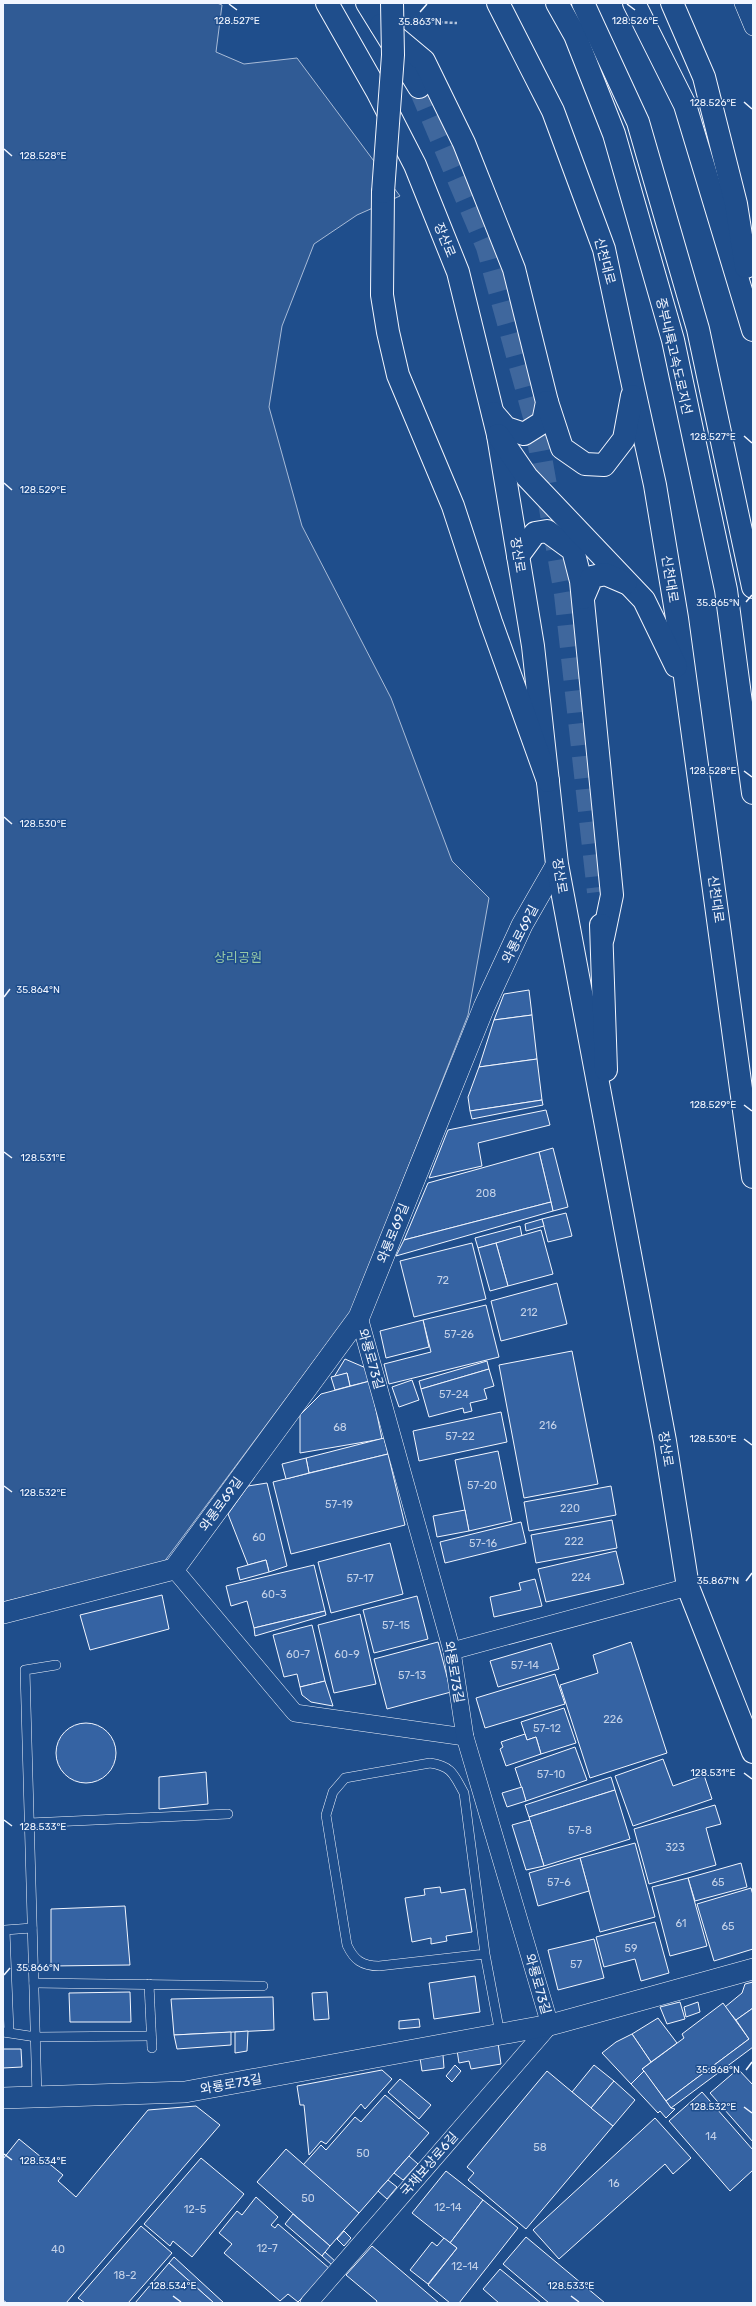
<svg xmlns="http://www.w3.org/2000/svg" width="756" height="2306" font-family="Rubik,'Noto Sans KR',sans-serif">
  <rect width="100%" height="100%" fill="#1f4e8c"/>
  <path fill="#305b95" stroke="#a8bbd7" d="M3,3H217L222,5L216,52L244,64L297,58L400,196L357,215L314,244L282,326L269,407L302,526L391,698L452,861L489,898L468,1015L352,1310L164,1562L3,1602Z"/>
  <g fill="#3563a3" stroke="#f2f6ff">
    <path d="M529,990L532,1015L494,1020L504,994Z"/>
    <path d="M532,1015L537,1059L479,1067L494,1020Z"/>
    <path d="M537,1059L542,1100L470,1111L468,1097L479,1067Z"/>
    <path d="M542,1100L543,1105L472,1119L470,1111Z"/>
    <path d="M546,1110L550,1125L478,1143L482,1166L429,1178L448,1130Z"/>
    <path d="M553,1148L568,1207L553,1211L539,1152Z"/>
    <path d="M539,1152L551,1202L404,1240L428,1183Z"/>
    <path d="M551,1202L553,1211L396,1256L404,1240Z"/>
    <path d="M566,1213L572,1236L548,1242L542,1219Z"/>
    <path d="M542,1219L544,1226L526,1231L525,1224Z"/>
    <path d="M520,1226L522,1236L478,1248L475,1238Z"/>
    <path d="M541,1230L553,1274L508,1286L496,1243Z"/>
    <path d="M472,1243L486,1299L414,1317L400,1261Z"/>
    <path d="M496,1243L508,1286L490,1291L478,1248Z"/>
    <path d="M557,1283L567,1324L501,1341L491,1301Z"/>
    <path d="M486,1305L499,1357L389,1384L384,1364L431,1352L423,1320Z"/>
    <path d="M423,1320L429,1347L386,1358L380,1331Z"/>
    <path d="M572,1351L598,1484L524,1498L499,1365Z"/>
    <path d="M345,1359L366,1368L370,1381L350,1386L347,1373L334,1377Z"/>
    <path d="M487,1361L489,1369L421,1389L419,1381Z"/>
    <path d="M489,1369L494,1386L484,1389L487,1399L470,1403L472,1411L464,1413L463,1408L429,1417L421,1389Z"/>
    <path d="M347,1373L350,1386L335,1390L331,1377Z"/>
    <path d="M412,1380L419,1400L399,1407L392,1387Z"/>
    <path d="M370,1381L382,1439L300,1453V1415L321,1394Z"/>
    <path d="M501,1412L507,1442L419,1461L413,1431Z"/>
    <path d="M384,1438L388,1454L309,1473L306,1458Z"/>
    <path d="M498,1451L512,1521L469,1531L455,1460Z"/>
    <path d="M388,1454L405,1525L291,1554L273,1482Z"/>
    <path d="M306,1458L309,1473L286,1479L282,1464Z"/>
    <path d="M267,1483L287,1566L269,1572L266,1560L248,1565L228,1514L248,1486Z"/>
    <path d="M611,1486L616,1515L529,1531L524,1502Z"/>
    <path d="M465,1510L469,1531L437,1537L433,1516Z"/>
    <path d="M612,1520L617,1548L536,1563L531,1535Z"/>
    <path d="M521,1522L526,1543L445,1563L440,1542Z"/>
    <path d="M390,1543L403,1594L331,1613L318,1562Z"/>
    <path d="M616,1551L624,1584L546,1602L538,1569Z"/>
    <path d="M266,1560L269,1572L240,1580L237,1568Z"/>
    <path d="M314,1565L325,1611L254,1628L247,1601L231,1606L226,1586Z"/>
    <path d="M535,1579L542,1606L494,1617L490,1597L521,1590L519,1583Z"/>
    <path d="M162,1595L169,1629L90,1650L80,1615Z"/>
    <path d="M417,1596L428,1639L374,1653L363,1610Z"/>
    <path d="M325,1611L326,1615L255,1636L254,1628Z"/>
    <path d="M360,1614L376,1684L334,1693L318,1625Z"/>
    <path d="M312,1625L325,1681L300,1687L297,1674L284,1677L273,1635Z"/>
    <path d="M438,1642L451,1692L387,1709L374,1659Z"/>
    <path d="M631,1642L667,1753L590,1778L560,1685L598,1673L593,1655Z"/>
    <path d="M551,1643L559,1669L498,1687L490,1661Z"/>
    <path d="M555,1674L565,1704L485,1728L476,1698Z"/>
    <path d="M325,1681L333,1706L311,1702L302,1695L300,1687Z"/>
    <path d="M564,1708L576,1743L541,1754L536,1737L527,1740L521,1722Z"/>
    <circle cx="86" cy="1753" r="30"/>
    <path d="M525,1734L527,1740L536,1737L541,1754L506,1766L500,1749L503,1747L501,1742Z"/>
    <path d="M575,1747L587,1780L526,1801L515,1768Z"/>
    <path d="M663,1759L673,1786L704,1775L712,1799L633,1826L615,1776Z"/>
    <path d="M206,1772L208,1804L159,1809V1777Z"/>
    <path d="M611,1777L615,1790L529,1817L525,1805Z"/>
    <path d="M522,1787L526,1801L507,1807L502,1793Z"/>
    <path d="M615,1790L630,1839L544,1866L529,1817Z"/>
    <path d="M715,1805L721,1824L706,1828L716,1865L649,1884L634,1829Z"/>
    <path d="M530,1820L544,1866L526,1870L512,1825Z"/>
    <path d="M635,1843L655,1917L600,1932L580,1858Z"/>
    <path d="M580,1858L589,1891L538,1906L529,1873Z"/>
    <path d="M741,1863L747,1887L695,1901L688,1878Z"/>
    <path d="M688,1878L707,1946L670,1956L652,1887Z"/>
    <path d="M440,1887L441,1893L465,1889L472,1932L446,1936L447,1941L431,1944V1938L412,1942L405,1898L425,1895L424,1889Z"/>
    <path d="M751,1888L753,1895V1949L714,1961L697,1904Z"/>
    <path d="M125,1906L130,1965L51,1966V1909Z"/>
    <path d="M655,1922L669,1973L641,1981L635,1959L604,1967L596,1937Z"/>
    <path d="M594,1939L604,1978L558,1990L548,1950Z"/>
    <path d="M475,1976L480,2012L434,2019L429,1983Z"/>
    <path d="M753,1982V2008L736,2020L725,2007L742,1993L745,1984Z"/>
    <path d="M130,1992L131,2022H70L69,1993Z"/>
    <path d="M327,1992L329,2019L314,2020L312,1993Z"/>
    <path d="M273,1997L274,2030L174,2035L171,1999Z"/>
    <path d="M680,2002L685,2019L667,2024L660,2007Z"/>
    <path d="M698,2002L700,2012L686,2017L684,2007Z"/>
    <path d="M723,2003L749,2039L666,2101L642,2069L684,2038L682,2034Z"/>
    <path d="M753,2008V2047L671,2108L666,2101L749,2039L736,2020Z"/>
    <path d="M658,2018L677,2043L651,2062L632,2034Z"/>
    <path d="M419,2019L420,2027L399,2029V2021Z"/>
    <path d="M248,2031L247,2051L235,2053V2032Z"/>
    <path d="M231,2032V2045L177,2049L174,2035Z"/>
    <path d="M632,2034L651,2062L642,2069L644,2071L631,2084L602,2053L616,2042Z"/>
    <path d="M498,2043L501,2064L471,2069L469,2061L459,2063L457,2050Z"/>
    <path d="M3,2049H21L22,2067L3,2068Z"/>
    <path d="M443,2055L444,2068L422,2071L420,2058Z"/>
    <path d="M455,2065L461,2071L452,2082L446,2076Z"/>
    <path d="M594,2065L614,2081L591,2108L572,2092Z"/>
    <path d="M738,2069L753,2085V2142L710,2093Z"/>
    <path d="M382,2070L392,2079L365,2109L361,2104L326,2144L321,2141L309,2155L304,2105H300L297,2086Z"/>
    <path d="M547,2071L613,2126L526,2229L468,2180L474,2173L467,2167Z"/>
    <path d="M644,2071L671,2108L675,2109L666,2118L660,2111L658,2113L631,2084Z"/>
    <path d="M400,2079L431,2105L419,2119L388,2092Z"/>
    <path d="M614,2081L635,2100L613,2126L591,2108Z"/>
    <path d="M702,2092L753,2150V2170L730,2191L669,2121Z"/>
    <path d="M385,2095L429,2133L359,2213L303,2165L321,2145L326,2150L355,2117L361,2122Z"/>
    <path d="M196,2106L220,2125L66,2303H7L3,2300V2159L19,2139L63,2175L58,2181L76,2197L148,2110Z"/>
    <path d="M655,2118L691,2158L673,2174L665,2164L559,2259L533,2230Z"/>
    <path d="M286,2149L359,2213L330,2246L257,2182Z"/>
    <path d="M409,2156L418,2164L403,2180L394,2173Z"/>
    <path d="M201,2158L244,2194L192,2257L173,2241L170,2246L144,2224Z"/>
    <path d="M446,2171L483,2200L450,2243L412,2213Z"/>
    <path d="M388,2180L397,2187L387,2199L378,2191Z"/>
    <path d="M256,2197L278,2217L271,2225L275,2228L278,2224L330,2269L298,2302L288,2294L280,2301L224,2253L232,2244L219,2233L237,2211L242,2215Z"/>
    <path d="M483,2200L518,2228L459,2303H450L428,2285L457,2248L450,2243Z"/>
    <path d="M293,2214L330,2246L322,2256L285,2224Z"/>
    <path d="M141,2226L172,2253L128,2303H85L78,2298Z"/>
    <path d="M344,2231L351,2238L344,2246L337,2239Z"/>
    <path d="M526,2237L605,2303H549L503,2264Z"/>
    <path d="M444,2238L457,2248L428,2284L410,2270L432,2242L437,2246Z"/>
    <path d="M372,2246L439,2303H376L377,2301L346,2275Z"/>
    <path d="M325,2252L336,2262L332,2265L322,2256Z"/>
    <path d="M174,2257L224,2303H214L169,2263Z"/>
    <path d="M169,2263L214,2303H135Z"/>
    <path d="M500,2269L541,2303H499L483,2289Z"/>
  </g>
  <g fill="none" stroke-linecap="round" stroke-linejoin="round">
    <path stroke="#3f679d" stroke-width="22" stroke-dasharray="22 11" stroke-linecap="butt" d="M419,87L487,247L534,417L565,594L598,892"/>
    <g stroke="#f2f6ff" stroke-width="10">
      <g id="service">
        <path d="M29,1823L228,1814"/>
        <path d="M485,1954L379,1966C362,1966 354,1960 347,1945L326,1815L333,1792L345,1778L430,1763C452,1766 454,1775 464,1793L485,1954L500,2034"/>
        <path d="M34,1983L263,1986"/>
        <path d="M149,1984L152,2048"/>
        <path d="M3,2032L36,2037L150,2036"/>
        <path d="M9,2032L5,1930L32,1928"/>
        <path d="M37,2097L25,1670L56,1665"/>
      </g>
    </g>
    <g stroke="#f2f6ff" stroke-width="18">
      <g id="minor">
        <path d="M743,3L753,27"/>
        <path d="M174,1569L295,1713L465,1737"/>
        <path d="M452,1651L688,1587"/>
        <path d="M309,2303L550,2025L465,1737L452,1651L359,1317"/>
      </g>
    </g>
    <g stroke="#f2f6ff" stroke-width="22">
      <g id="tertiary">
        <path d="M3,1613L174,1569L359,1317L484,1007L522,925L557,864"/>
        <path d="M3,2098L185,2092L550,2025L753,1969"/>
      </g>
    </g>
    <g stroke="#f2f6ff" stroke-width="24">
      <g id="secondary">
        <path d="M327,3L377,91L415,165L458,272L498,435L533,646L557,864L665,1441L688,1587L753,1752"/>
        <path d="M367,3L419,87"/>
        <path d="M381,25L424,61L464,143L514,269L547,402L543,422L524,434L506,428L493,413"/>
        <path d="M518,556L535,533L547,531L573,550L581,581L612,895L603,938"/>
        <path d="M601,925L606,1070"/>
      </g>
    </g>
    <g stroke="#f2f6ff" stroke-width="24">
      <g id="trunk">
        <path d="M498,3L553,111L604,249L633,385L655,485L677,618L753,1177"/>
        <path d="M634,3L685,105L753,330"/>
        <path d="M672,3L704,77L736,204L746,267"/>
        <path d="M383,192L382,295L388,332L398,375L453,506L491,622L548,781"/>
        <path d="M547,402L562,448L585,464L604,465L624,439L632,396"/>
        <path d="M498,435L527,477L644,600L676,666"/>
        <path d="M583,598L592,577L605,574L626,583"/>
      </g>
    </g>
    <g stroke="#f2f6ff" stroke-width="24">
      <g id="motorway">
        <path d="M557,3L575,35L614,134L673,340L726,590L753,793"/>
        <path d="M583,3L638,122L698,329L753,587"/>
      </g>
    </g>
    <path stroke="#b3c4dc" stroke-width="2.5" stroke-dasharray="3 2" stroke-linecap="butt" d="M415,18L435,22L457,23"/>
    <use href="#service" stroke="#1f4e8c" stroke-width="9"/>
    <use href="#minor" stroke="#1f4e8c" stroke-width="17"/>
    <use href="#tertiary" stroke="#1f4e8c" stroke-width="21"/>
    <use href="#secondary" stroke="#1f4e8c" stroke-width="22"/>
    <use href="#trunk" stroke="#1f4e8c" stroke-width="22"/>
    <use href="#motorway" stroke="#1f4e8c" stroke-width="22"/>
    <g stroke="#f2f6ff" stroke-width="24" stroke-linecap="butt">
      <path id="trunk-bridge" d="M383,192L393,55L392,3"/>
    </g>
    <use href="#trunk-bridge" stroke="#1f4e8c" stroke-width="22"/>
  </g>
  <path fill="none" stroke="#f2f6ff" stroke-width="1.5" d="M229,4L237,10M627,4L635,10M420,12L427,4M744,102L752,109M4,149L12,156M744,436L752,443M4,483L12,490M746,602L752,595M744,771L752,777M4,817L12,824M4,997L10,989M744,1105L752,1111M4,1152L12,1158M744,1439L752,1445M4,1486L12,1492M746,1581L752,1573M744,1773L752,1779M4,1820L12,1826M4,1975L10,1968M746,2070L752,2062M744,2107L752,2113M4,2154L12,2160M173,2296L181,2302M571,2296L579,2302"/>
  <g text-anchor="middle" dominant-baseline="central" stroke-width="3" stroke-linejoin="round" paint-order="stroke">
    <g font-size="11" fill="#c3d1e8">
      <text x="486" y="1193">208</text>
      <text x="443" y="1280">72</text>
      <text x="529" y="1312">212</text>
      <text x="459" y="1334">57-26</text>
      <text x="454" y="1394">57-24</text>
      <text x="548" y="1425">216</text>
      <text x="340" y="1427">68</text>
      <text x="460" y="1436">57-22</text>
      <text x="482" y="1485">57-20</text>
      <text x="339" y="1504">57-19</text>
      <text x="570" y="1508">220</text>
      <text x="259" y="1537">60</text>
      <text x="574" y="1541">222</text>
      <text x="483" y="1543">57-16</text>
      <text x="581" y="1577">224</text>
      <text x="360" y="1578">57-17</text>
      <text x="274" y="1594">60-3</text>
      <text x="396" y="1625">57-15</text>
      <text x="298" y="1654">60-7</text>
      <text x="347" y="1654">60-9</text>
      <text x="525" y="1665">57-14</text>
      <text x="412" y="1675">57-13</text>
      <text x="613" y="1719">226</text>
      <text x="547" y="1728">57-12</text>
      <text x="551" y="1774">57-10</text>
      <text x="580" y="1830">57-8</text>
      <text x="675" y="1847">323</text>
      <text x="559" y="1882">57-6</text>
      <text x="718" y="1882">65</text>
      <text x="681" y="1923">61</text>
      <text x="728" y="1926">65</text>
      <text x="631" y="1948">59</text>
      <text x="576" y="1964">57</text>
      <text x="711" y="2136">14</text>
      <text x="540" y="2147">58</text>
      <text x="363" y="2153">50</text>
      <text x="614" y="2183">16</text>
      <text x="308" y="2198">50</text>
      <text x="448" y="2207">12-14</text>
      <text x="195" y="2209">12-5</text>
      <text x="267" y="2248">12-7</text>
      <text x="58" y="2249">40</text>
      <text x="465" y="2266">12-14</text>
      <text x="125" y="2275">18-2</text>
    </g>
    <g font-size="13" fill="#f2f6ff" stroke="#1f4e8c">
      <text transform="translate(445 240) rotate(68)">장산로</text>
      <text transform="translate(605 261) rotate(75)">신천대로</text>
      <text transform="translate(674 356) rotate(77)">중부내륙고속도로지선</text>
      <text transform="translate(518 555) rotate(81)">장산로</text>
      <text transform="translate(670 579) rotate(81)">신천대로</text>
      <text transform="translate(560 876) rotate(81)">장산로</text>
      <text transform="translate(716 899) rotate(82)">신천대로</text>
      <text transform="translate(520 934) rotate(-63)">와룡로69길</text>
      <text transform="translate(393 1233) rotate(-68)">와룡로69길</text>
      <text transform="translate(371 1359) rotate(74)">와룡로73길</text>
      <text transform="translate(666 1449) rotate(81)">장산로</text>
      <text transform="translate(221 1504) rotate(-54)">와룡로69길</text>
      <text transform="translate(454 1672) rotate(80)">와룡로73길</text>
      <text transform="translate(538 1984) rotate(74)">와룡로73길</text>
      <text transform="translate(231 2084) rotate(-10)">와룡로73길</text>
      <text transform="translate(429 2164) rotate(-49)">국채보상로6길</text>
    </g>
    <g font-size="13" fill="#97c8a6" stroke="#1f4e8c">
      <text x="238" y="957">상리공원</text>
    </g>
  </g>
  <g font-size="10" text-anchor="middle" fill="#f2f6ff" stroke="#1f4e8c" stroke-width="3" stroke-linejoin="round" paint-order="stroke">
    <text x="237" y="24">128.527°E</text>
    <text x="635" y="24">128.526°E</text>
    <text x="420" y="25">35.863°N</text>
    <text x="713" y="106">128.526°E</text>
    <text x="43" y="159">128.528°E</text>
    <text x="713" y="440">128.527°E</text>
    <text x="43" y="493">128.529°E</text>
    <text x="718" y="606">35.865°N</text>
    <text x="713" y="774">128.528°E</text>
    <text x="43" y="827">128.530°E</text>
    <text x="38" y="993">35.864°N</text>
    <text x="713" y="1108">128.529°E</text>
    <text x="43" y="1161">128.531°E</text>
    <text x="713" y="1442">128.530°E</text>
    <text x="43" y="1496">128.532°E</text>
    <text x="718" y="1584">35.867°N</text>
    <text x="713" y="1776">128.531°E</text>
    <text x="43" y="1830">128.533°E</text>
    <text x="38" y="1971">35.866°N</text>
    <text x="718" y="2073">35.868°N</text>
    <text x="713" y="2110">128.532°E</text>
    <text x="43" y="2164">128.534°E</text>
    <text x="173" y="2289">128.534°E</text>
    <text x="571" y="2289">128.533°E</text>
  </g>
  <rect width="756" height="2306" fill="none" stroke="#f2f6ff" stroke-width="8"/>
</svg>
